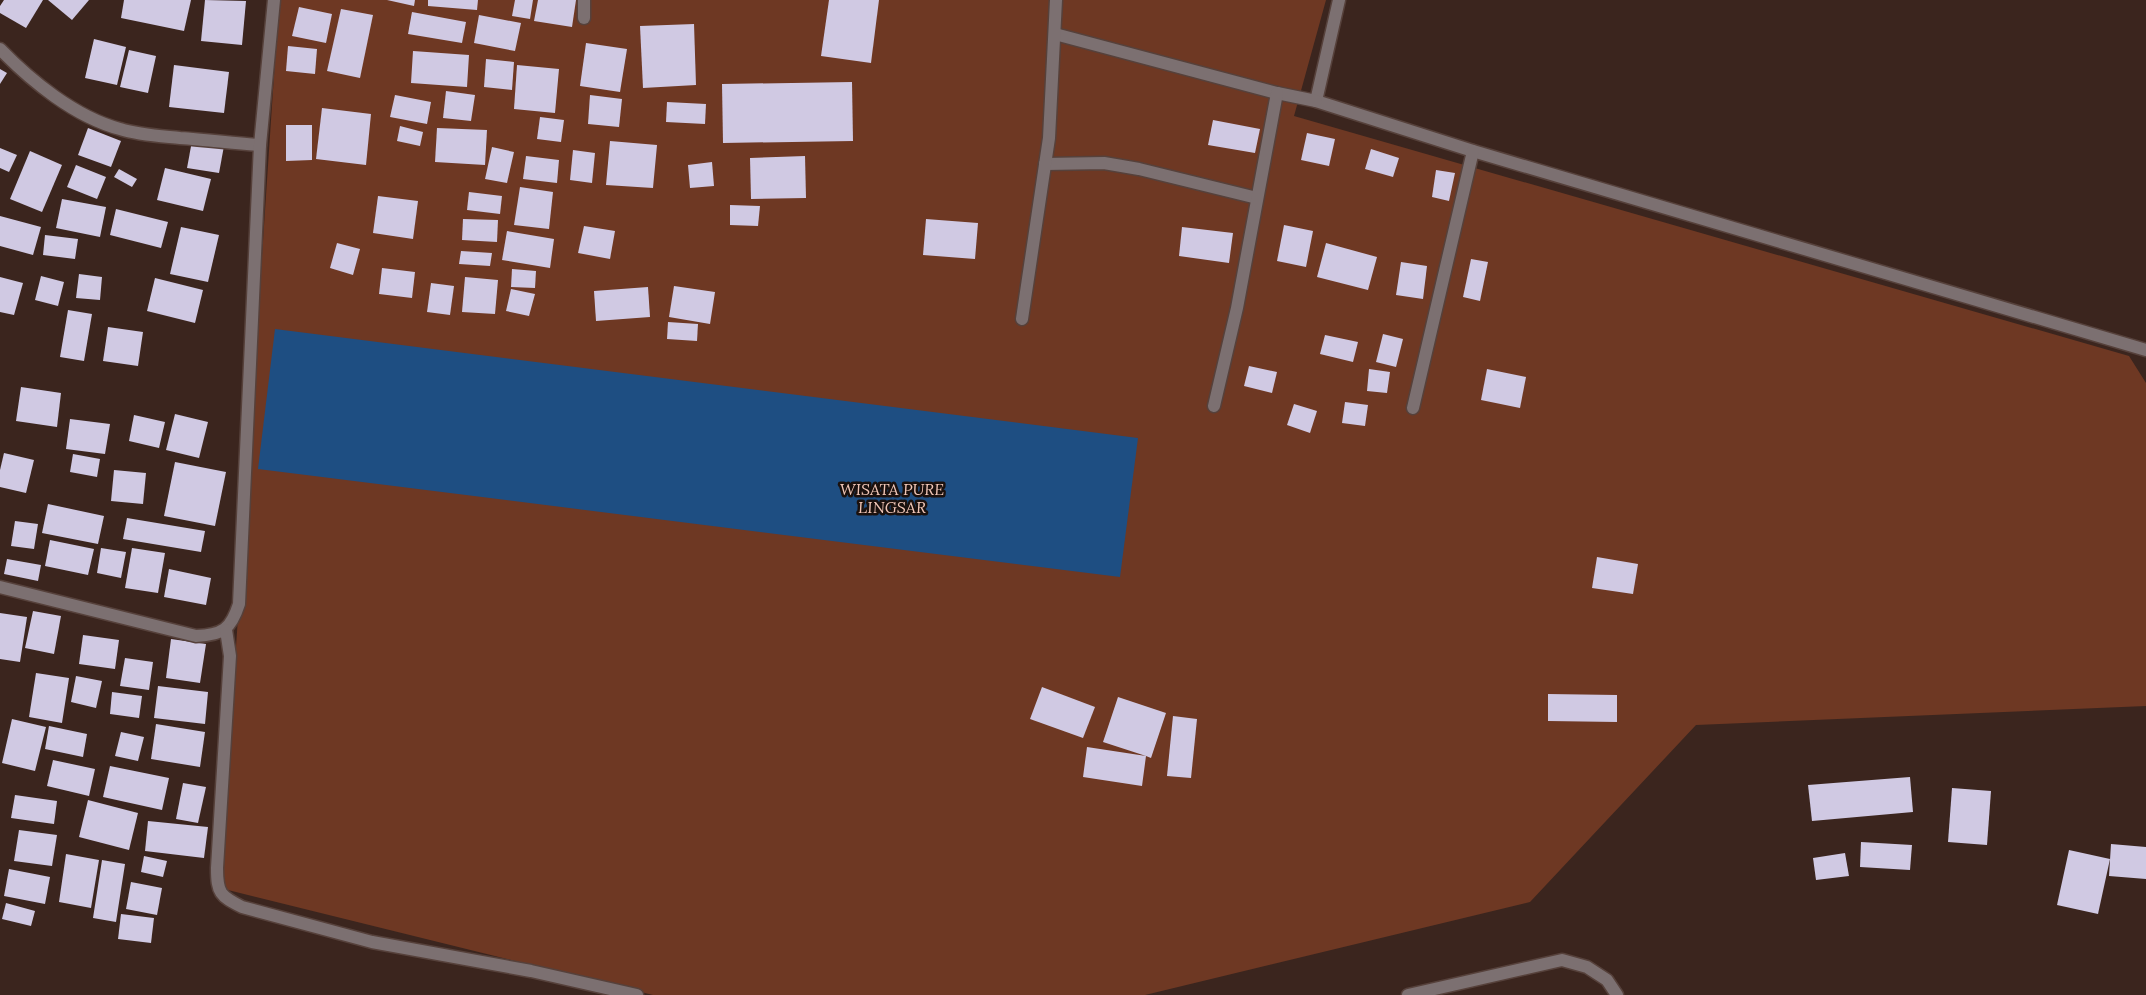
<svg xmlns="http://www.w3.org/2000/svg" width="2146" height="995" font-family="Lora,serif">
  <rect width="100%" height="100%" fill="#3b251e"/>
  <path fill="#6e3823" d="M279,0H1326L1294,116L2129,356L2146,383V706L1696,725L1530,902L1145,995H653L220,888Z"/>
  <path fill="#1e4e82" d="M275,329L1138,438L1120,577L258,469Z"/>
  <g fill="#d0c9e3">
    <path d="M4,0H43L26,28L0,13V6Z"/>
    <path d="M48,0H89L72,20Z"/>
    <path d="M124,0H191L184,31L121,18Z"/>
    <path d="M205,0L246,1L242,45L201,41Z"/>
    <path d="M387,0H415L414,6Z"/>
    <path d="M428,0H478L477,10L428,6Z"/>
    <path d="M515,0H533L530,19L512,16Z"/>
    <path d="M538,0H576L572,27L534,21Z"/>
    <path d="M829,0H879L871,63L821,56Z"/>
    <path d="M299,7L332,14L326,43L292,36Z"/>
    <path d="M341,9L373,15L360,78L327,71Z"/>
    <path d="M412,12L466,22L462,43L408,34Z"/>
    <path d="M479,15L521,23L515,51L474,43Z"/>
    <path d="M694,24L696,85L643,88L640,26Z"/>
    <path d="M94,39L126,47L117,85L85,78Z"/>
    <path d="M586,43L627,49L620,92L580,86Z"/>
    <path d="M288,46L317,49L315,74L286,71Z"/>
    <path d="M129,50L156,56L148,93L120,87Z"/>
    <path d="M413,51L469,55L467,87L411,83Z"/>
    <path d="M486,59L514,62L512,90L484,87Z"/>
    <path d="M174,65L229,72L224,113L169,107Z"/>
    <path d="M517,65L559,69L555,113L514,109Z"/>
    <path d="M0,69L7,73L0,84Z"/>
    <path d="M852,82L853,141L723,143L722,84Z"/>
    <path d="M446,91L475,95L471,121L443,118Z"/>
    <path d="M395,95L431,102L427,124L390,117Z"/>
    <path d="M590,95L622,99L619,127L588,124Z"/>
    <path d="M667,102L706,104L705,124L666,122Z"/>
    <path d="M322,108L371,114L366,165L316,159Z"/>
    <path d="M540,117L564,120L561,142L537,139Z"/>
    <path d="M1213,120L1260,129L1255,153L1208,145Z"/>
    <path d="M286,125H312V160L286,161Z"/>
    <path d="M400,126L423,132L420,146L397,141Z"/>
    <path d="M88,128L121,141L111,167L78,155Z"/>
    <path d="M437,128L487,130L485,165L435,162Z"/>
    <path d="M1307,133L1335,139L1329,166L1301,160Z"/>
    <path d="M192,141L224,146L219,173L187,168Z"/>
    <path d="M610,141L657,145L653,188L606,185Z"/>
    <path d="M492,147L514,152L507,183L485,179Z"/>
    <path d="M0,148L17,155L9,172L0,168Z"/>
    <path d="M1371,149L1399,158L1393,177L1365,169Z"/>
    <path d="M573,150L595,153L592,183L570,180Z"/>
    <path d="M30,151L62,165L42,212L10,199Z"/>
    <path d="M526,156L559,160L557,183L523,179Z"/>
    <path d="M805,156L806,198L751,199L750,158Z"/>
    <path d="M712,162L714,186L690,188L688,165Z"/>
    <path d="M76,165L106,177L97,199L67,187Z"/>
    <path d="M165,168L211,179L203,211L157,200Z"/>
    <path d="M119,169L137,179L132,187L114,177Z"/>
    <path d="M1436,170L1455,173L1449,201L1432,197Z"/>
    <path d="M520,187L553,192L549,229L514,225Z"/>
    <path d="M469,192L502,196L500,214L467,210Z"/>
    <path d="M378,196L418,201L413,239L373,233Z"/>
    <path d="M62,199L106,207L100,237L56,228Z"/>
    <path d="M730,205L760,206L758,226L730,225Z"/>
    <path d="M116,209L168,222L161,248L110,235Z"/>
    <path d="M0,216L41,227L33,255L0,246Z"/>
    <path d="M463,219L498,220L497,242L462,240Z"/>
    <path d="M926,219L978,223L975,259L923,255Z"/>
    <path d="M1284,225L1313,231L1306,267L1277,261Z"/>
    <path d="M584,226L615,231L610,259L578,253Z"/>
    <path d="M181,227L219,235L208,282L170,274Z"/>
    <path d="M1182,227L1233,233L1229,263L1179,256Z"/>
    <path d="M507,231L554,239L550,268L502,260Z"/>
    <path d="M45,235L78,239L75,259L43,255Z"/>
    <path d="M337,243L360,249L353,275L330,268Z"/>
    <path d="M1326,243L1377,257L1368,290L1317,277Z"/>
    <path d="M461,251L492,253L490,266L459,264Z"/>
    <path d="M1471,259L1488,262L1480,301L1463,297Z"/>
    <path d="M1401,262L1427,266L1423,299L1396,295Z"/>
    <path d="M382,268L415,272L412,298L379,294Z"/>
    <path d="M512,269L536,271L535,288L511,287Z"/>
    <path d="M79,274L102,277L100,300L76,298Z"/>
    <path d="M41,276L64,282L58,306L35,300Z"/>
    <path d="M0,277L23,283L14,315L0,312Z"/>
    <path d="M465,277L498,280L495,314L462,312Z"/>
    <path d="M155,278L203,290L195,323L147,311Z"/>
    <path d="M431,283L454,286L450,315L427,312Z"/>
    <path d="M674,286L715,292L710,324L669,317Z"/>
    <path d="M648,287L650,317L596,321L594,291Z"/>
    <path d="M511,289L535,294L529,316L506,311Z"/>
    <path d="M68,310L92,314L84,361L60,357Z"/>
    <path d="M668,322L698,324L697,341L667,339Z"/>
    <path d="M108,327L143,332L138,366L103,361Z"/>
    <path d="M1383,334L1403,339L1396,367L1376,362Z"/>
    <path d="M1325,335L1358,342L1353,362L1320,354Z"/>
    <path d="M1249,366L1277,372L1272,393L1244,386Z"/>
    <path d="M1369,369L1390,372L1387,393L1367,391Z"/>
    <path d="M1487,369L1526,377L1520,408L1481,400Z"/>
    <path d="M21,387L61,393L57,427L16,421Z"/>
    <path d="M1345,402L1368,405L1365,426L1342,423Z"/>
    <path d="M1294,404L1317,411L1310,433L1287,425Z"/>
    <path d="M175,414L208,422L199,458L166,450Z"/>
    <path d="M134,415L165,422L159,448L129,441Z"/>
    <path d="M70,419L110,424L105,454L66,449Z"/>
    <path d="M4,453L34,460L26,493L0,487V470Z"/>
    <path d="M73,454L100,459L97,477L70,472Z"/>
    <path d="M175,462L226,472L215,526L164,516Z"/>
    <path d="M114,470L146,473L143,504L111,501Z"/>
    <path d="M48,504L104,516L98,544L42,533Z"/>
    <path d="M127,518L205,531L201,552L123,539Z"/>
    <path d="M15,521L38,524L34,549L11,546Z"/>
    <path d="M50,540L94,549L88,575L45,566Z"/>
    <path d="M101,548L126,552L121,578L97,573Z"/>
    <path d="M132,548L165,553L158,593L125,588Z"/>
    <path d="M1597,557L1638,564L1633,594L1592,588Z"/>
    <path d="M7,559L41,565L38,581L4,574Z"/>
    <path d="M169,569L211,578L206,605L164,597Z"/>
    <path d="M33,611L61,616L54,654L25,648Z"/>
    <path d="M0,613L27,617L20,662L0,659Z"/>
    <path d="M83,635L119,640L115,669L79,664Z"/>
    <path d="M171,639L206,644L200,683L166,678Z"/>
    <path d="M125,658L153,662L149,690L120,686Z"/>
    <path d="M36,673L69,678L62,723L29,717Z"/>
    <path d="M76,676L102,681L96,708L71,702Z"/>
    <path d="M158,686L208,692L205,724L154,718Z"/>
    <path d="M1042,687L1095,707L1083,738L1030,719Z"/>
    <path d="M112,692L142,696L139,718L110,714Z"/>
    <path d="M1548,694L1617,695V722L1548,721Z"/>
    <path d="M1118,697L1166,713L1151,758L1146,756L1142,786L1083,777L1087,747L1146,756L1103,742Z"/>
    <path d="M1173,716L1197,719L1191,778L1167,776Z"/>
    <path d="M12,719L46,727L35,771L2,763Z"/>
    <path d="M156,724L205,732L200,767L151,759Z"/>
    <path d="M49,726L87,734L83,757L45,749Z"/>
    <path d="M121,732L144,737L138,761L115,756Z"/>
    <path d="M53,760L95,769L89,796L47,786Z"/>
    <path d="M110,766L169,778L162,810L103,797Z"/>
    <path d="M1910,777L1913,812L1812,821L1808,785Z"/>
    <path d="M183,783L206,787L198,823L176,819Z"/>
    <path d="M1952,788L1991,791L1987,845L1948,842Z"/>
    <path d="M15,795L57,801L54,824L11,818Z"/>
    <path d="M88,800L138,813L129,850L79,837Z"/>
    <path d="M148,821L208,827L204,858L145,851Z"/>
    <path d="M19,830L57,835L52,866L14,861Z"/>
    <path d="M1861,842L1912,845L1910,870L1860,867Z"/>
    <path d="M2111,844L2146,847V879L2109,876Z"/>
    <path d="M2069,850L2110,859L2098,914L2057,905Z"/>
    <path d="M1845,853L1849,876L1816,880L1813,858Z"/>
    <path d="M66,854L99,860L91,908L59,902Z"/>
    <path d="M144,856L167,861L163,877L141,872Z"/>
    <path d="M102,860L125,864L116,922L93,918Z"/>
    <path d="M9,869L50,877L45,904L4,896Z"/>
    <path d="M131,882L162,888L157,915L126,909Z"/>
    <path d="M6,903L35,911L31,926L2,919Z"/>
    <path d="M121,914L154,918L151,943L118,939Z"/>
  </g>
  <g fill="none" stroke-linecap="round" stroke-linejoin="round">
    <g stroke="#56413b" stroke-width="15">
      <g id="minor">
        <path d="M1339,0L1316,101L1473,151L2146,350"/>
        <path d="M584,18V0"/>
        <path d="M1055,34L1277,93L1316,101"/>
        <path d="M0,49C31,81 75,117 120,129C139,135 160,136 180,138C207,140 234,143 260,145"/>
        <path d="M1045,164L1104,163L1139,169L1257,198"/>
        <path d="M1022,319L1049,138L1056,0"/>
        <path d="M1214,406L1237,308L1277,93"/>
        <path d="M1413,408L1473,151"/>
        <path d="M0,587L196,636C223,635 231,629 239,604L260,145L274,0"/>
        <path d="M226,630L230,656L217,868C217,893 220,896 242,907L372,942L531,971L637,995"/>
        <path d="M1408,995L1562,960L1587,967L1607,980L1617,995"/>
      </g>
    </g>
    <use href="#minor" stroke="#7c7071" stroke-width="12"/>
  </g>
  <g text-anchor="middle" dominant-baseline="central" stroke-width="5" stroke-linejoin="round" paint-order="stroke">
    <g font-size="16" font-style="italic" fill="#f1c7b8" stroke="#1b110e">
      <text x="892" y="489">WISATA PURE<tspan x="892" dy="18">LINGSAR</tspan></text>
    </g>
  </g>
</svg>
